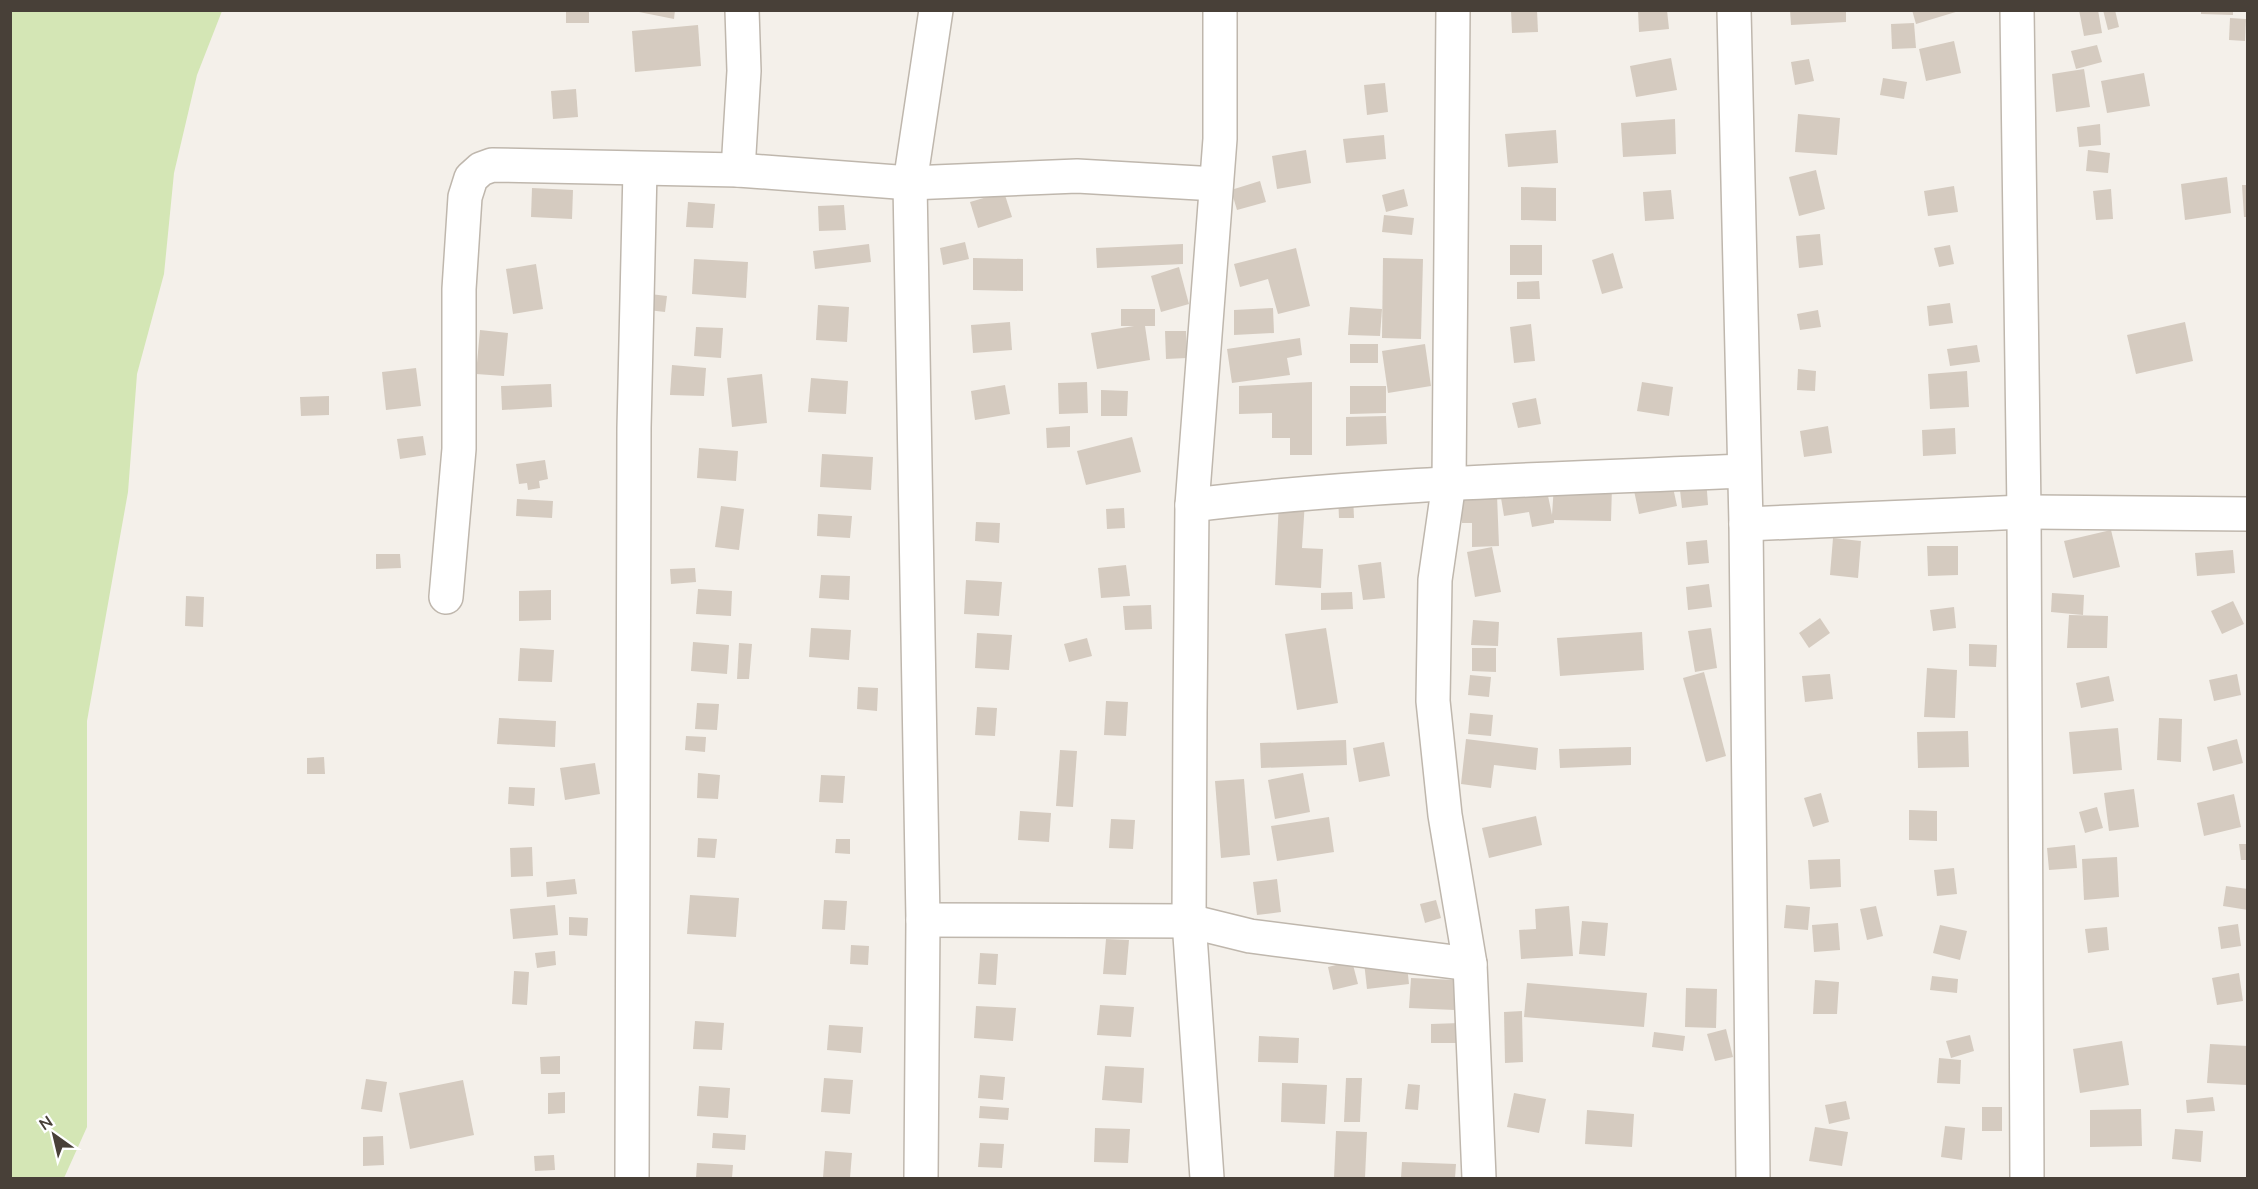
<svg xmlns="http://www.w3.org/2000/svg" width="2258" height="1189" font-family="Mulish,sans-serif">
  <rect width="100%" height="100%" fill="#f4f0ea"/>
  <path fill="#d4e6b5" d="M10,11H222L197,75L174,173L164,274L137,374L128,492L87,721V1127L64,1178H10Z"/>
  <g fill="#d5cbc0">
    <rect x="566" y="10" width="23" height="13"/>
    <path d="M629,10H675L674,19Z"/>
    <path d="M1511,10H1537L1538,32L1512,33Z"/>
    <path d="M1638,10H1667L1669,29L1639,32Z"/>
    <path d="M1790,10H1846V22L1791,25Z"/>
    <path d="M1912,10H1959V11L1916,24Z"/>
    <path d="M2079,10H2098L2102,33L2084,36Z"/>
    <path d="M2103,10H2115L2119,27L2108,30Z"/>
    <path d="M2201,10H2233V15L2201,14Z"/>
    <path d="M2230,18L2246,19L2245,41L2229,40Z"/>
    <path d="M1914,23L1916,48L1892,49L1891,24Z"/>
    <path d="M698,25L701,66L635,72L632,31Z"/>
    <path d="M1954,41L1961,73L1926,81L1919,49Z"/>
    <path d="M2097,45L2102,62L2076,69L2071,51Z"/>
    <path d="M1671,58L1677,90L1636,97L1630,66Z"/>
    <path d="M1809,59L1814,81L1795,85L1791,62Z"/>
    <path d="M2084,69L2090,107L2056,112L2052,74Z"/>
    <path d="M2144,73L2150,106L2107,113L2101,81Z"/>
    <path d="M1883,78L1907,82L1904,99L1880,95Z"/>
    <path d="M1385,83L1388,112L1367,115L1364,85Z"/>
    <path d="M576,89L578,117L553,119L551,91Z"/>
    <path d="M1798,114L1840,118L1837,155L1795,152Z"/>
    <path d="M1675,119L1676,154L1623,157L1621,123Z"/>
    <path d="M2100,124L2101,145L2079,147L2077,127Z"/>
    <path d="M1556,130L1558,163L1508,167L1505,134Z"/>
    <path d="M1384,135L1386,159L1346,163L1343,139Z"/>
    <path d="M1306,150L1311,183L1277,189L1272,156Z"/>
    <path d="M2088,150L2110,153L2108,173L2086,171Z"/>
    <path d="M1816,170L1825,209L1799,216L1789,177Z"/>
    <path d="M2227,177L2231,213L2185,220L2181,184Z"/>
    <path d="M1260,181L1266,202L1237,210L1231,190Z"/>
    <path d="M2242,185H2248V217H2244Z"/>
    <path d="M1954,186L1958,212L1928,216L1924,191Z"/>
    <path d="M1521,187L1556,188V221L1521,220Z"/>
    <path d="M532,188L573,190L572,219L531,217Z"/>
    <path d="M1404,189L1408,206L1386,212L1382,195Z"/>
    <path d="M2111,189L2113,219L2096,220L2093,191Z"/>
    <path d="M1671,190L1674,219L1645,221L1643,192Z"/>
    <path d="M1004,192L1012,217L978,228L970,202Z"/>
    <path d="M688,202L715,204L713,228L686,227Z"/>
    <path d="M844,205L846,230L819,231L818,206Z"/>
    <path d="M1384,215L1414,218L1412,235L1382,232Z"/>
    <path d="M1820,234L1823,265L1799,268L1796,236Z"/>
    <path d="M965,242L969,259L943,265L940,248Z"/>
    <path d="M869,244L871,262L815,269L813,251Z"/>
    <path d="M1183,244V264L1097,268L1096,248Z"/>
    <rect x="1510" y="245" width="32" height="30"/>
    <path d="M1950,245L1954,264L1939,267L1934,248Z"/>
    <path d="M1296,248L1310,306L1278,314L1268,279L1240,287L1234,264Z"/>
    <path d="M1613,253L1623,288L1602,294L1592,260Z"/>
    <path d="M973,258L1023,259V291L973,290Z"/>
    <path d="M1383,258L1423,259L1421,339L1382,338Z"/>
    <path d="M694,259L748,262L746,298L692,294Z"/>
    <path d="M536,264L543,309L513,314L506,269Z"/>
    <path d="M1179,267L1189,304L1161,312L1151,276Z"/>
    <path d="M1539,281L1540,299H1517V282Z"/>
    <path d="M650,294L667,296L665,312L648,310Z"/>
    <path d="M1950,303L1953,323L1929,326L1927,306Z"/>
    <path d="M818,305L849,307L847,342L816,340Z"/>
    <path d="M1350,307L1382,309L1380,336L1348,335Z"/>
    <path d="M1273,308L1274,333L1234,335V310Z"/>
    <path d="M1121,309H1155V326H1145L1150,360L1097,369L1091,333L1134,326H1121Z"/>
    <path d="M1818,310L1821,327L1800,330L1797,314Z"/>
    <path d="M1010,322L1012,350L973,353L971,325Z"/>
    <path d="M2185,322L2193,361L2136,374L2127,335Z"/>
    <path d="M1531,324L1535,361L1514,363L1510,327Z"/>
    <path d="M696,327L723,328L721,358L694,356Z"/>
    <path d="M480,330L508,333L504,376L476,374Z"/>
    <path d="M1165,331H1186L1187,358L1166,359Z"/>
    <path d="M1300,338L1302,355L1287,358L1290,375L1232,383L1227,349Z"/>
    <rect x="1350" y="344" width="28" height="19"/>
    <path d="M1425,344L1431,386L1388,393L1382,351Z"/>
    <path d="M1977,345L1980,362L1950,366L1947,349Z"/>
    <path d="M672,365L706,368L704,396L670,395Z"/>
    <path d="M416,368L421,406L386,410L382,372Z"/>
    <path d="M1798,369L1816,371L1815,391L1797,390Z"/>
    <path d="M1967,371L1969,407L1930,409L1928,374Z"/>
    <path d="M762,374L767,423L732,427L727,378Z"/>
    <path d="M811,378L848,381L846,414L808,412Z"/>
    <path d="M1087,382L1088,413L1059,414L1058,383Z"/>
    <path d="M1312,382V455H1290V438H1272V413L1239,414V386Z"/>
    <path d="M1642,382L1673,387L1669,416L1637,411Z"/>
    <path d="M551,384L552,407L502,410L501,386Z"/>
    <path d="M1005,385L1010,414L975,420L971,391Z"/>
    <path d="M1350,386H1386V413L1350,414Z"/>
    <path d="M1101,390L1128,391L1127,416H1101Z"/>
    <path d="M329,396V415L301,416L300,397Z"/>
    <path d="M1536,398L1541,424L1518,428L1512,403Z"/>
    <path d="M1386,416L1387,444L1346,446V417Z"/>
    <path d="M1070,426V447L1047,448L1046,428Z"/>
    <path d="M1828,426L1832,453L1804,457L1800,431Z"/>
    <path d="M1955,428L1956,454L1923,456L1922,430Z"/>
    <path d="M423,436L426,455L400,459L397,439Z"/>
    <path d="M1132,437L1141,472L1086,485L1077,451Z"/>
    <path d="M699,448L738,451L736,481L697,478Z"/>
    <path d="M822,454L873,457L871,490L820,487Z"/>
    <path d="M545,460L548,479L539,481L540,488L528,490L527,483L519,484L516,464Z"/>
    <path d="M1671,478L1677,506L1639,514L1633,486Z"/>
    <path d="M1706,478L1708,505L1682,508L1679,481Z"/>
    <path d="M1554,485L1612,486L1611,521L1554,520V523L1532,527L1529,512L1504,516L1501,498L1547,491L1552,515Z"/>
    <path d="M1353,495L1354,518H1339L1338,496Z"/>
    <path d="M1497,495L1499,546L1472,547V523H1462L1460,496Z"/>
    <path d="M517,499L553,501L552,518L516,516Z"/>
    <path d="M1279,500L1305,501L1302,548L1323,549L1321,588L1275,585Z"/>
    <path d="M721,506L744,509L739,550L715,547Z"/>
    <path d="M1124,508L1125,528L1107,529L1106,509Z"/>
    <path d="M818,514L852,516L850,538L817,536Z"/>
    <path d="M976,522L1000,523L999,543L975,541Z"/>
    <path d="M2111,530L2120,567L2073,578L2064,541Z"/>
    <path d="M1833,538L1861,541L1858,578L1830,575Z"/>
    <path d="M1707,540L1709,563L1688,565L1686,542Z"/>
    <path d="M1927,546H1958V575L1928,576Z"/>
    <path d="M1492,547L1501,592L1475,597L1467,552Z"/>
    <path d="M2233,550L2235,573L2197,576L2195,553Z"/>
    <path d="M376,554H400L401,568L376,569Z"/>
    <path d="M1381,562L1385,598L1363,600L1358,565Z"/>
    <path d="M1126,565L1130,596L1101,598L1098,568Z"/>
    <path d="M695,568L696,582L671,584L670,569Z"/>
    <path d="M821,575L850,576L849,600L819,598Z"/>
    <path d="M966,580L1002,582L999,616L964,614Z"/>
    <path d="M1709,584L1712,607L1688,610L1686,587Z"/>
    <path d="M698,589L732,591L731,616L696,614Z"/>
    <path d="M551,590V620L519,621V591Z"/>
    <path d="M1352,592L1353,609L1321,610V593Z"/>
    <path d="M2052,593L2084,595L2083,615L2051,612Z"/>
    <path d="M186,596L204,597L203,627L185,626Z"/>
    <path d="M2233,601L2244,624L2222,634L2211,611Z"/>
    <path d="M1151,605L1152,629L1125,630L1123,606Z"/>
    <path d="M1954,607L1956,628L1933,631L1930,610Z"/>
    <path d="M2069,615L2108,616L2107,648H2067Z"/>
    <path d="M1820,618L1830,633L1809,648L1799,633Z"/>
    <path d="M1473,620L1499,622L1498,646L1471,645Z"/>
    <path d="M811,628L851,630L849,660L809,657Z"/>
    <path d="M1326,628L1338,703L1297,710L1285,634Z"/>
    <path d="M1711,628L1717,668L1695,672L1688,631Z"/>
    <path d="M1642,632L1644,670L1560,676L1557,638Z"/>
    <path d="M977,633L1012,635L1009,670L975,668Z"/>
    <path d="M1087,638L1092,656L1069,662L1064,644Z"/>
    <path d="M693,642L729,645L727,674L691,671Z"/>
    <path d="M739,643L752,644L749,679H737Z"/>
    <path d="M1969,644L1997,645L1996,667L1969,666Z"/>
    <path d="M520,648L554,650L552,682L518,681Z"/>
    <path d="M1472,648H1496V672L1472,671Z"/>
    <path d="M1927,668L1957,670L1955,718L1924,717Z"/>
    <path d="M1704,672L1726,756L1706,762L1683,678Z"/>
    <path d="M1830,674L1833,699L1805,702L1802,676Z"/>
    <path d="M2237,674L2241,695L2214,701L2209,680Z"/>
    <path d="M1470,675L1491,677L1489,697L1468,695Z"/>
    <path d="M2109,676L2114,701L2081,708L2076,683Z"/>
    <path d="M858,687L878,688L877,711L857,709Z"/>
    <path d="M1106,701L1128,702L1126,736L1104,735Z"/>
    <path d="M697,703L719,704L717,730L695,729Z"/>
    <path d="M977,707L997,708L995,736L975,735Z"/>
    <path d="M1470,713L1493,715L1491,736L1468,734Z"/>
    <path d="M499,718L556,721L555,747L497,744Z"/>
    <path d="M2159,718L2182,719L2181,762L2157,760Z"/>
    <path d="M2118,728L2122,770L2073,774L2069,732Z"/>
    <path d="M1968,731L1969,767L1918,768L1917,732Z"/>
    <path d="M686,736L706,737L705,752L685,750Z"/>
    <path d="M1466,739L1538,748L1536,770L1494,765L1491,788L1461,784Z"/>
    <path d="M2237,739L2243,763L2213,771L2207,747Z"/>
    <path d="M1346,740L1347,765L1261,768L1260,743Z"/>
    <path d="M1384,742L1390,776L1359,782L1353,748Z"/>
    <path d="M1631,747V765L1560,768L1559,749Z"/>
    <path d="M1060,750L1077,751L1073,807L1056,806Z"/>
    <path d="M324,757L325,774H307V758Z"/>
    <path d="M595,763L600,794L565,800L560,768Z"/>
    <path d="M698,773L720,775L718,799L697,798Z"/>
    <path d="M1303,773L1310,812L1275,819L1268,780Z"/>
    <path d="M821,775L845,776L843,803L819,802Z"/>
    <path d="M1244,779L1250,855L1221,858L1215,781Z"/>
    <path d="M509,787L535,788L534,806L508,804Z"/>
    <path d="M2134,789L2139,827L2109,831L2104,793Z"/>
    <path d="M1821,793L1829,822L1813,827L1804,798Z"/>
    <path d="M2234,794L2241,827L2204,836L2197,803Z"/>
    <path d="M2097,807L2103,828L2085,833L2079,812Z"/>
    <path d="M1909,810L1937,811V841L1909,840Z"/>
    <path d="M1020,811L1051,813L1049,842L1018,840Z"/>
    <path d="M1536,816L1542,845L1489,858L1482,828Z"/>
    <path d="M1329,817L1334,852L1277,861L1271,826Z"/>
    <path d="M1111,819L1135,820L1133,849L1109,848Z"/>
    <path d="M698,838L717,839L715,858L697,857Z"/>
    <path d="M836,839H850V854L835,853Z"/>
    <path d="M2239,844H2248V860H2241Z"/>
    <path d="M2075,845L2077,868L2049,870L2047,848Z"/>
    <path d="M532,847L533,876L511,877L510,848Z"/>
    <path d="M2117,857L2119,897L2084,900L2082,859Z"/>
    <path d="M1840,859L1841,887L1810,889L1808,860Z"/>
    <path d="M1954,868L1957,894L1937,896L1934,870Z"/>
    <path d="M575,879L577,894L547,897L546,882Z"/>
    <path d="M1277,879L1281,912L1257,915L1253,882Z"/>
    <path d="M2226,886L2248,889V910L2223,906Z"/>
    <path d="M690,895L739,898L736,937L687,934Z"/>
    <path d="M824,900L847,901L845,930L822,929Z"/>
    <path d="M1436,900L1441,918L1425,923L1420,904Z"/>
    <path d="M555,905L558,935L513,939L510,909Z"/>
    <path d="M1786,905L1810,907L1808,930L1784,928Z"/>
    <path d="M1569,906L1573,956L1521,959L1519,930L1536,929L1535,909Z"/>
    <path d="M1876,906L1883,936L1867,940L1860,909Z"/>
    <path d="M569,917L588,918L587,936L569,935Z"/>
    <path d="M1582,921L1608,923L1605,956L1579,954Z"/>
    <path d="M1838,923L1840,950L1814,952L1812,925Z"/>
    <path d="M2238,924L2241,946L2221,949L2218,927Z"/>
    <path d="M1940,925L1967,931L1960,960L1933,953Z"/>
    <path d="M2107,927L2109,950L2088,953L2085,929Z"/>
    <path d="M1106,939L1129,940L1126,975L1103,974Z"/>
    <path d="M851,945L869,946L868,965L850,964Z"/>
    <path d="M555,951L556,965L537,968L535,953Z"/>
    <path d="M980,953L998,954L996,985L978,984Z"/>
    <path d="M1406,957L1409,984L1367,989L1364,962Z"/>
    <path d="M1352,961L1358,984L1333,990L1328,967Z"/>
    <path d="M514,971L529,972L527,1005L512,1004Z"/>
    <path d="M2239,973L2243,1001L2217,1005L2212,978Z"/>
    <path d="M1932,976L1958,979L1957,993L1930,990Z"/>
    <path d="M1411,978L1456,980L1455,1010L1409,1008Z"/>
    <path d="M1815,980L1839,982L1837,1014H1813Z"/>
    <path d="M1527,983L1647,993L1644,1027L1524,1017Z"/>
    <path d="M1686,988L1717,989L1716,1028L1685,1027Z"/>
    <path d="M1100,1005L1134,1007L1131,1037L1097,1035Z"/>
    <path d="M976,1006L1016,1008L1013,1041L974,1038Z"/>
    <path d="M1522,1011L1523,1062L1505,1063L1504,1012Z"/>
    <path d="M695,1021L724,1023L722,1050L693,1049Z"/>
    <path d="M1460,1023V1043H1431V1024Z"/>
    <path d="M829,1025L863,1027L861,1053L827,1050Z"/>
    <path d="M1726,1029L1733,1057L1715,1061L1707,1034Z"/>
    <path d="M1654,1032L1685,1036L1683,1051L1652,1047Z"/>
    <path d="M1970,1035L1974,1051L1951,1058L1946,1041Z"/>
    <path d="M1259,1036L1299,1038L1298,1063L1258,1062Z"/>
    <path d="M2122,1041L2129,1085L2080,1093L2073,1049Z"/>
    <path d="M2210,1044L2248,1046L2247,1085L2207,1083Z"/>
    <path d="M560,1056V1074H541L540,1057Z"/>
    <path d="M1939,1058L1961,1060L1960,1084L1937,1083Z"/>
    <path d="M1105,1066L1144,1068L1142,1103L1102,1100Z"/>
    <path d="M980,1075L1005,1077L1003,1100L978,1098Z"/>
    <path d="M824,1078L853,1080L850,1114L821,1112Z"/>
    <path d="M1346,1078H1362L1360,1122H1344Z"/>
    <path d="M366,1079L387,1082L382,1112L361,1109Z"/>
    <path d="M463,1080L474,1135L410,1149L399,1093Z"/>
    <path d="M1282,1083L1327,1085L1325,1124L1281,1122Z"/>
    <path d="M1408,1084L1420,1085L1418,1110L1405,1109Z"/>
    <path d="M699,1086L730,1088L728,1118L697,1116Z"/>
    <path d="M565,1092V1113L548,1114V1093Z"/>
    <path d="M1514,1093L1546,1099L1539,1133L1507,1127Z"/>
    <path d="M2213,1097L2215,1111L2187,1113L2186,1100Z"/>
    <path d="M1846,1101L1850,1119L1829,1124L1825,1105Z"/>
    <path d="M980,1106L1009,1108L1008,1120L979,1118Z"/>
    <rect x="1982" y="1107" width="20" height="24"/>
    <path d="M2141,1109L2142,1146L2090,1147V1110Z"/>
    <path d="M1587,1110L1634,1114L1632,1147L1585,1144Z"/>
    <path d="M1945,1126L1965,1128L1962,1160L1941,1157Z"/>
    <path d="M1815,1127L1848,1132L1842,1166L1809,1161Z"/>
    <path d="M1095,1128L1130,1129L1128,1163L1094,1162Z"/>
    <path d="M2175,1129L2203,1131L2201,1162L2172,1159Z"/>
    <path d="M1336,1131L1367,1132L1365,1178H1334Z"/>
    <path d="M713,1133L746,1135L745,1150L712,1148Z"/>
    <path d="M383,1136L384,1165L363,1166V1137Z"/>
    <path d="M980,1143L1004,1144L1002,1168L978,1167Z"/>
    <path d="M825,1151L852,1153L850,1178H823Z"/>
    <path d="M554,1155L555,1170L535,1171L534,1156Z"/>
    <path d="M1402,1162L1456,1164L1455,1178H1401Z"/>
    <path d="M697,1163L733,1165L732,1178H696Z"/>
  </g>
  <g fill="none" stroke-linecap="round" stroke-linejoin="round">
    <g stroke="#bfb7ad" stroke-width="36">
      <g id="minor">
        <path d="M1453,10L1449,483L1435,580L1433,701L1445,815L1470,964L1479,1178"/>
        <path d="M1734,10L1746,524L1753,1178"/>
        <path d="M2017,10L2024,512L2027,1178"/>
        <path d="M738,170L744,71L742,10"/>
        <path d="M1192,505C1375,483 1560,479 1744,471"/>
        <path d="M1746,524L2024,512L2248,514"/>
        <path d="M446,597L459,449V289L465,197L471,178L481,169L492,165L738,170L910,183L1077,176L1216,184"/>
        <path d="M923,920L1189,921L1250,936L1470,964"/>
        <path d="M632,1178L634,428L640,170"/>
        <path d="M921,1178L923,920L910,183L936,10"/>
        <path d="M1207,1178L1189,921L1190,713L1192,505L1220,139V10"/>
      </g>
    </g>
    <use href="#minor" stroke="#fff" stroke-width="33"/>
  </g>
  <rect width="2258" height="1189" fill="none" stroke="#484038" stroke-width="24"/>
  <g transform="translate(54 1135) rotate(326)" stroke="#ffffff" stroke-width="4.5" paint-order="stroke">
  <path d="M0-4.5L10 22L0 15L-10 22Z" fill="#484038"/>
  <text y="-9" font-size="16" font-weight="bold" text-anchor="middle" fill="#484038">N</text>
  </g>
</svg>
